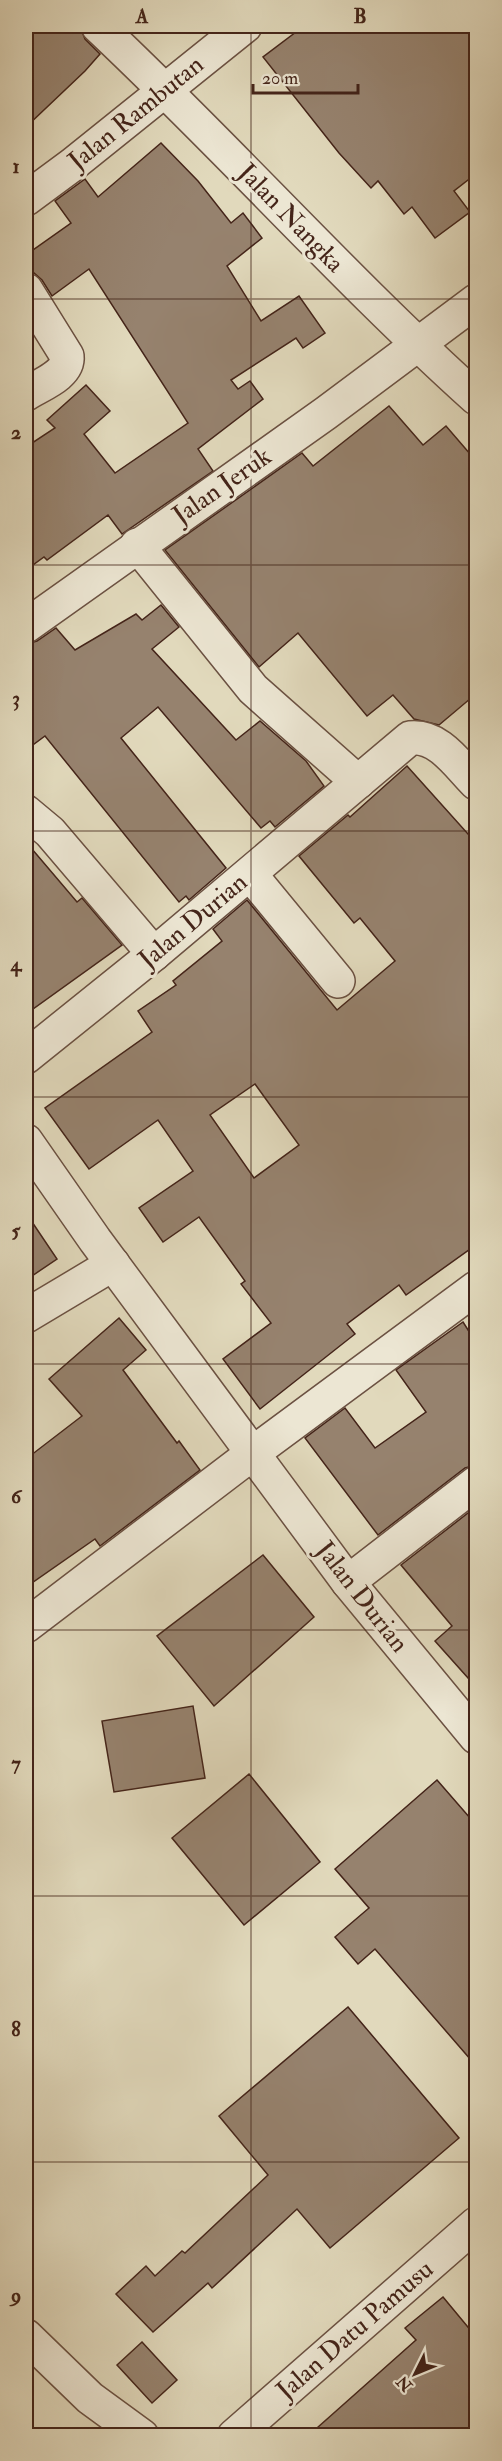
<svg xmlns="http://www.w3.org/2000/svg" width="502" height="2461" font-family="'IM FELL Double Pica',serif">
  <rect width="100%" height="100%" fill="#e1d9bc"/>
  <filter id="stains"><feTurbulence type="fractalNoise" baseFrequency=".00333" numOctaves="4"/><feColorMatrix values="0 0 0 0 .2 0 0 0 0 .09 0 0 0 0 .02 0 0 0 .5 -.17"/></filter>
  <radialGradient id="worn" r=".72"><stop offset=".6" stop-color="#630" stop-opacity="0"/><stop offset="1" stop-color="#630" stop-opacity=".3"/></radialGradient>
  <g fill="#96826e" stroke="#442419" stroke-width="1.5" fill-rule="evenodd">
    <path d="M26,26H80L85,39L100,54L85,71L26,127Z"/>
    <path d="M304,26H477V173L454,191L470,212L435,238L412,207L404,214L378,181L371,188L339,153L263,57Z"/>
    <path d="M161,143L198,181L231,223L243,213L262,238L227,266L261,321L299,296L325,333L303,348L296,338L231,380L238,389L250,381L263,399L198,449L213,471L122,534L108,515L47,560L44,557L26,570V447L55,428L47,420L86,385L110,411L84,434L115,473L188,423L89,269L52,296L42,280L34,273L26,271V255L71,223L55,201L85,179L98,197Z"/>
    <path d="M389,406L423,445L446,426L477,462V693L439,725L414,719L393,695L367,716L298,633L259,667L165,550L302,453L313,466Z"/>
    <path d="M161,605L179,627L152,649L236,740L260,721L306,761L324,786L275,827L270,821L261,828L158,707L121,738L226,868L189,900L186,896L179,902L45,736L26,750V644L37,641L56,628L75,650L136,614L142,620Z"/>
    <path d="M407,766L477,844V1244L406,1295L399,1285L347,1324L355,1334L260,1409L223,1359L271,1323L241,1284L245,1281L199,1217L163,1242L139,1208L193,1171L158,1120L89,1169L45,1108L152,1032L138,1011L176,985L173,981L222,941L213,929L247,900L337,1010L395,961L360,918L354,923L299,856L348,815L350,817ZM255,1084L299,1145L254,1178L210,1115Z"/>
    <path d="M26,842L77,902L82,898L122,945L26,1014Z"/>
    <path d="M26,1213L57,1259L26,1280Z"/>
    <path d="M119,1318L146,1350L123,1370L177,1443L179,1441L200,1470L100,1546L95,1539L26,1587V1459L82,1416L49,1379Z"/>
    <path d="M463,1322L477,1344V1465L465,1468L378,1535L305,1438L345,1408L375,1448L426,1412L396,1370Z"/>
    <path d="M477,1506V1688L435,1641L452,1626L401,1565Z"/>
    <path d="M263,1555L314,1617L214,1706L157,1636Z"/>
    <path d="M193,1706L205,1778L114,1792L102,1721Z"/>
    <path d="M249,1774L320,1862L244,1925L172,1838Z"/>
    <path d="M437,1780L477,1826V2067L375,1949L358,1964L335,1937L369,1908L335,1869Z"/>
    <path d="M348,2007L459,2138L330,2248L297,2209L212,2288L208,2283L153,2332L116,2294L146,2266L155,2276L182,2251L185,2253L268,2175L219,2116Z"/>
    <path d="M443,2297L477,2338V2436H308L416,2340L405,2328Z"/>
    <path d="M142,2342L177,2380L152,2403L117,2365Z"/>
  </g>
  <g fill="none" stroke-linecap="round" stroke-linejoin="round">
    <g stroke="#6b5142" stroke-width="36">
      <g id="street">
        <path d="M98,26C227,147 345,280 476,398"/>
        <path d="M26,199L72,165L245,26"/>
        <path d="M26,290L67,356C69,375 40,385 26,394"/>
        <path d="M137,545L253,689L358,782"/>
        <path d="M26,626L326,413L476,301"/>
        <path d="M26,812L50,832L154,954"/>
        <path d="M250,874L338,981"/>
        <path d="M26,1057L154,954L410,738C439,735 457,764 476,783"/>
        <path d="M26,1141L95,1240L348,1582L476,1737"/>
        <path d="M26,1316L113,1264"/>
        <path d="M348,1582L476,1483"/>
        <path d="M26,1626L253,1453L476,1288"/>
        <path d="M26,2336L90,2398L142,2436"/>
        <path d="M234,2436L476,2224"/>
      </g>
    </g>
    <use href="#street" stroke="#ece6d3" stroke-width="33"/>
  </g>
  <path fill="none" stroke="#442419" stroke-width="1.5" stroke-opacity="0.55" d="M251,26V2436M26,299H476M26,565H476M26,831H476M26,1097H476M26,1364H476M26,1630H476M26,1896H476M26,2162H476"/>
  <g text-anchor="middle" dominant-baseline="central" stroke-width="6" stroke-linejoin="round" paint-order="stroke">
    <g font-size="26" fill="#442419" stroke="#ece6d3">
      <text transform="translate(136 113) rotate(-39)">Jalan Rambutan</text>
      <text transform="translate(291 218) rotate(46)">Jalan Nangka</text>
      <text transform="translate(222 486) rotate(-35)">Jalan Jeruk</text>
      <text transform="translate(193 921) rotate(-40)">Jalan Durian</text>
      <text transform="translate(362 1597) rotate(52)">Jalan Durian</text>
      <text transform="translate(355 2330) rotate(-41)">Jalan Datu Pamusu</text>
    </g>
  </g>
  <rect width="502" height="2461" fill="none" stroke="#e1d9bc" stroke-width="66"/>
  <g transform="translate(415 2374) rotate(227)" stroke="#ece6d3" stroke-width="4.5" paint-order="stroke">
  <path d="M0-4.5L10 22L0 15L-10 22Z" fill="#442419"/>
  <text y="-9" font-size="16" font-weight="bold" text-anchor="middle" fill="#442419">N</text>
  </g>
  <path d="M253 84v9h105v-9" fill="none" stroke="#442419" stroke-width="3"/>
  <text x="262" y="84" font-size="18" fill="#442419" stroke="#ece6d3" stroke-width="4.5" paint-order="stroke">20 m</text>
  <rect x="33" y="33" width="436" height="2395" fill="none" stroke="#442419" stroke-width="2"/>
  <g font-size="20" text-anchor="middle" font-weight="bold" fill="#442419">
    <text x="142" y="23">A</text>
    <text x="360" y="23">B</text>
    <text x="16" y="173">1</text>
    <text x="16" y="439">2</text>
    <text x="16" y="705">3</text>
    <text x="16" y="971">4</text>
    <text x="16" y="1237">5</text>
    <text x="16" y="1503">6</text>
    <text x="16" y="1770">7</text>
    <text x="16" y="2036">8</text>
    <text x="16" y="2302">9</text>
  </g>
  <rect width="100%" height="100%" filter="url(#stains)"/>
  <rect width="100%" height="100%" fill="url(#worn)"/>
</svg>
